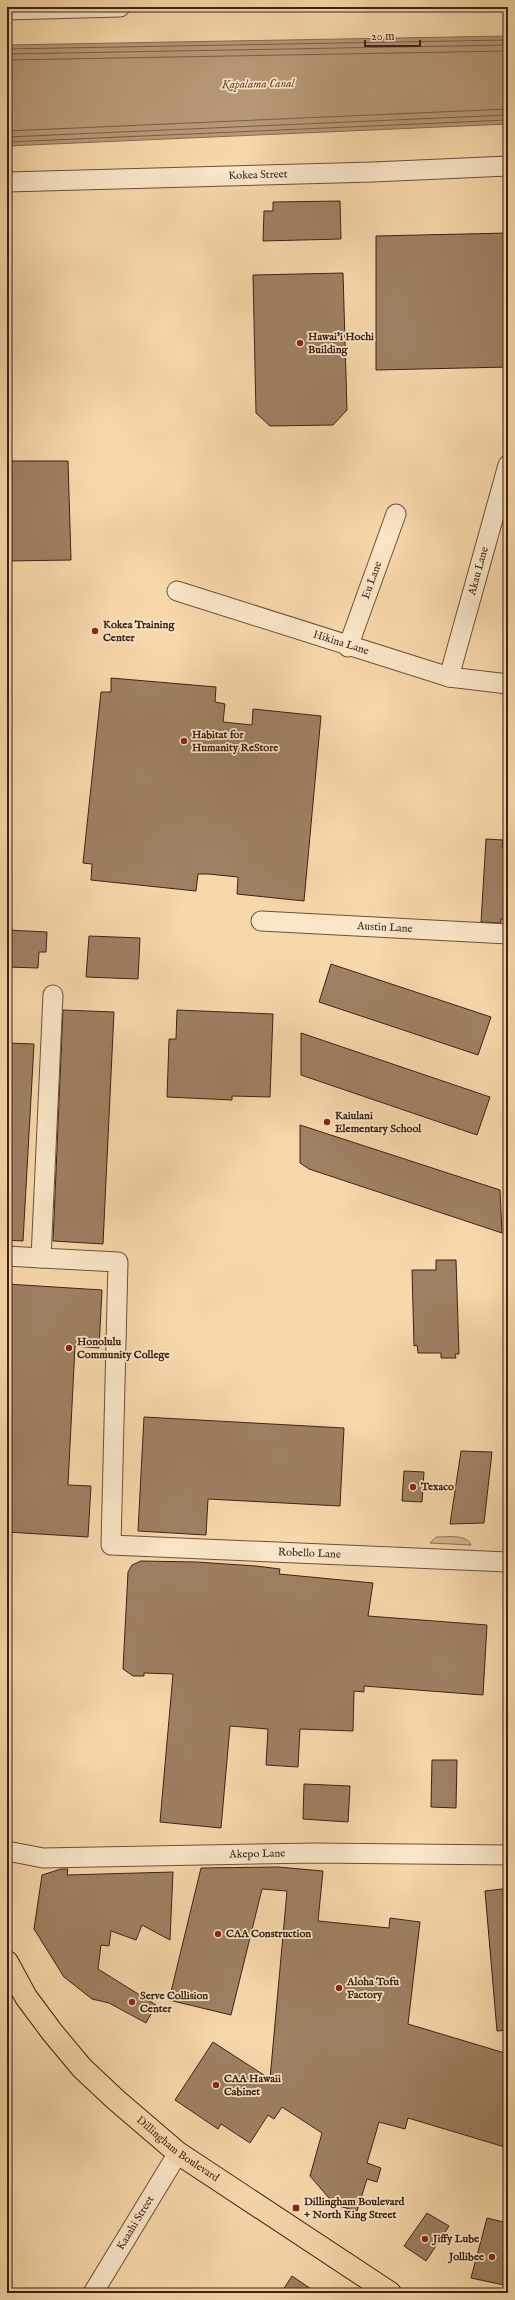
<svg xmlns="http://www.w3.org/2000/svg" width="515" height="2300" font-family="'IM FELL English',serif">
  <rect width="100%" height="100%" fill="#f7d8aa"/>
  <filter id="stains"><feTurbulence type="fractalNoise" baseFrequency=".005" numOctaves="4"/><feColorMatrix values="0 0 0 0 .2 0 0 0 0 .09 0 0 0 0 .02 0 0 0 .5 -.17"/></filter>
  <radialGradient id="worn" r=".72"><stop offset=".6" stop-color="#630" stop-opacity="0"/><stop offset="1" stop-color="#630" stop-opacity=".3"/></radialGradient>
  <path fill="#d7b991" stroke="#8a6e54" d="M436,1537C446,1537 467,1534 471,1545L430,1543Z"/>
  <path fill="#b89a78" stroke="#876a51" d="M508,36V124L7,146V45Z"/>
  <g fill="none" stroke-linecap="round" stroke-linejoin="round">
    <g stroke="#7a5e48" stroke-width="1">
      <path d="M7,49L508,40"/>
      <path d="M7,54L508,45"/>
      <path d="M7,60L508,51"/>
      <path d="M7,131L508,109"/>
      <path d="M7,137L508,115"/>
      <path d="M7,142L508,120"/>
    </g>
  </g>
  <g fill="#9e8163" stroke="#3d2217">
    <path d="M340,201L341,239L263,241L264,211H273V202Z"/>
    <path d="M508,233V367L376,370V236Z"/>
    <path d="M343,273L347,410L333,425L270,426L256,413L253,275Z"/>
    <path d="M7,461H68L71,560L7,561Z"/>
    <path d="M111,678L216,687L215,702L225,704L223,722L252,725L253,709L321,716L304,901L237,894L238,877L208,874H198L196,891L91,880L92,864L83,863L101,692H111Z"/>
    <path d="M486,839L503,840L502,847L508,848V919H501V923L481,922Z"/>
    <path d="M7,930L47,932L46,952H39L38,968L7,967Z"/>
    <path d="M89,936L140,938L138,979L86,977Z"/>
    <path d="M331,964L491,1017L478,1055L319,1002Z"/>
    <path d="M63,1010L114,1012L103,1244L53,1241Z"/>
    <path d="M177,1010L273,1014L270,1097L232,1096V1100L167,1097L169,1039H176Z"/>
    <path d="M301,1033L490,1097L477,1135L301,1075Z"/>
    <path d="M7,1043L34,1044L23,1241L7,1240Z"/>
    <path d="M300,1125L500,1190L502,1233L309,1169L300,1163Z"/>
    <path d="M436,1260H456L459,1354H455L456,1358H441V1353H418L417,1345L414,1346L412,1270H436Z"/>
    <path d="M7,1284L102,1290L99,1348L75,1346L68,1485L91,1486L88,1537L7,1532Z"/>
    <path d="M144,1417L344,1428L340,1506L208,1499L206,1535L138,1531Z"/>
    <path d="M461,1451L492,1452L484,1523L450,1524Z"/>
    <path d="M404,1471L424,1472L422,1502L402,1501Z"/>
    <path d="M141,1561L196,1562L256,1566L280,1569L279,1574L373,1583L368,1616L487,1625L483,1695L364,1686V1692L354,1691L353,1731L300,1729L298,1767L266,1765L268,1729L230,1726L221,1828L160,1822L173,1674L144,1673V1676H133L123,1669L128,1572L132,1565Z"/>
    <path d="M432,1760H457L456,1808L431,1807Z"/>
    <path d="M304,1784L350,1786L348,1822L303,1819Z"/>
    <path d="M278,1867L323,1871L318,1921L389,1928L390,1918L420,1922L408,2024L508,2054V2148L408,2118L405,2129L379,2122L367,2163L381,2168L377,2182L367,2179L357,2211L335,2205L310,2176L322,2133L282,2107L274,2119L268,2115L250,2143L221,2124L218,2129L175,2100L213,2042L270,2079L287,1891L262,1889L231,2015L169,2000L201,1868Z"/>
    <path d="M61,1869H68L67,1875L173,1872L170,1940L142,1925L136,1940L111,1931L109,1946L101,1945L98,1969L156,2005L146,2023L109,2003L92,1999L64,1977L34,1929L42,1875Z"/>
    <path d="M502,1889L508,1890V2030L497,2031L485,1891Z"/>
    <path d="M427,2213L449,2226L426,2261L404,2246Z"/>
    <path d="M487,2218L508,2223V2265L504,2285L471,2278Z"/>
    <path d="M292,2276L317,2293H281Z"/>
  </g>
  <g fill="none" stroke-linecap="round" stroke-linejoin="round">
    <g stroke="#6c503c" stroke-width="21">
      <g id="minor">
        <path d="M7,10L120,7"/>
        <path id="s1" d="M7,182L373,172L508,166"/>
        <path id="s2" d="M177,591L449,677L508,684"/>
        <path id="s3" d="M348,647L396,514"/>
        <path id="s4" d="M449,677L508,465"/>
        <path id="s5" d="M261,921L508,934"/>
        <path id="s6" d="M53,995L41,1258L118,1262L111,1545L508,1562"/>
        <path d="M7,1256L41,1258"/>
        <path id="s7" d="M7,1851L43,1858L315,1853L508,1855"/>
        <path id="s8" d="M93,2293L178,2153"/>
      </g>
    </g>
    <g stroke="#3d2217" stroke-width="24">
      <g id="major">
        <path id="s9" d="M7,1962L26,1997L52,2032L82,2068L115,2099L178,2153L390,2293"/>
      </g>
    </g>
    <use href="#minor" stroke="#fae6c8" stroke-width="19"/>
    <use href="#major" stroke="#f7d8aa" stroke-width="22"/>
  </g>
  <g fill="#8f2418" stroke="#fae6c8" stroke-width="1.5">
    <circle cx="300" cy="343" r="4"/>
    <circle cx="95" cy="631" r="4"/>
    <circle cx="184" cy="741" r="4"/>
    <circle cx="327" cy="1122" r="4"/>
    <circle cx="69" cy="1348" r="4"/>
    <circle cx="413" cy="1487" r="4"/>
    <circle cx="218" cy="1934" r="4"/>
    <circle cx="339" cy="1988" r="4"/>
    <circle cx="132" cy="2002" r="4"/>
    <circle cx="216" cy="2085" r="4"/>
    <rect x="292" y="2204" width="8" height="8" rx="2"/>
    <circle cx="425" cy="2239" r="4"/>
    <circle cx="492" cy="2257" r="4"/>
  </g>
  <g text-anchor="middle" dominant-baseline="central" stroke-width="3.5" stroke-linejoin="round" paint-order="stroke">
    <g font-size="11" fill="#3d2217" stroke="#fae6c8">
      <text stroke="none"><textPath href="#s1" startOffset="251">Kokea Street</textPath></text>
      <text stroke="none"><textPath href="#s4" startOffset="110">Akau Lane</textPath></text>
      <text stroke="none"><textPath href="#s3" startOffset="71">Eu Lane</textPath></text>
      <text stroke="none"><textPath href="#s2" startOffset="172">Hikina Lane</textPath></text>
      <text stroke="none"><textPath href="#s5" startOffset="124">Austin Lane</textPath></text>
      <text stroke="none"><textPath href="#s6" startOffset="822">Robello Lane</textPath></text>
      <text stroke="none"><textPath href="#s7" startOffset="251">Akepo Lane</textPath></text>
      <text stroke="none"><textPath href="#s9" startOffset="256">Dillingham Boulevard</textPath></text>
      <text stroke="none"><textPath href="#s8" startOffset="82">Kaaahi Street</textPath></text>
    </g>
    <g font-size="11" font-weight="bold" fill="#3d2217" stroke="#fae6c8" text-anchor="start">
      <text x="308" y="337">Hawai'i Hochi<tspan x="308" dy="13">Building</tspan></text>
      <text x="103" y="625">Kokea Training<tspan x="103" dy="13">Center</tspan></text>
      <text x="192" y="735">Habitat for<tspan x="192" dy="13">Humanity ReStore</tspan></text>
      <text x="335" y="1116">Kaiulani<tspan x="335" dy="13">Elementary School</tspan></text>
      <text x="77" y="1342">Honolulu<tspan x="77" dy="13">Community College</tspan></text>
      <text x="421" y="1487">Texaco</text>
      <text x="226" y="1934">CAA Construction</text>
      <text x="347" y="1982">Aloha Tofu<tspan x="347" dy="13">Factory</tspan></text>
      <text x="140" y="1996">Serve Collision<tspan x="140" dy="13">Center</tspan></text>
      <text x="224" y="2079">CAA Hawaii<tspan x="224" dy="13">Cabinet</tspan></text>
      <text x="304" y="2202">Dillingham Boulevard<tspan x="304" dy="13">+ North King Street</tspan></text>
      <text x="433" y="2239">Jiffy Lube</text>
      <text x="484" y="2257" text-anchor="end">Jollibee</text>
    </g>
    <g font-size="12" font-style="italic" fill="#624634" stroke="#fae6c8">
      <text transform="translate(258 84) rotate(-1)">Kapalama Canal</text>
    </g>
  </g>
  <rect width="515" height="2300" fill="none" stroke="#f7d8aa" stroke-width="24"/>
  <rect x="8" y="8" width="499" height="2284" fill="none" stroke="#3d2217" stroke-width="2"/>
  <rect x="12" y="12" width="491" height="2276" fill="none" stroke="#3d2217"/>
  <path d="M365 40v6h55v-6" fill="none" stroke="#3d2217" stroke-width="2"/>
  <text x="371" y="40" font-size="12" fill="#3d2217" stroke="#fae6c8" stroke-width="3" paint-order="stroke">20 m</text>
  <rect width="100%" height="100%" filter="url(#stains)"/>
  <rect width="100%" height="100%" fill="url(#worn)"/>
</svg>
